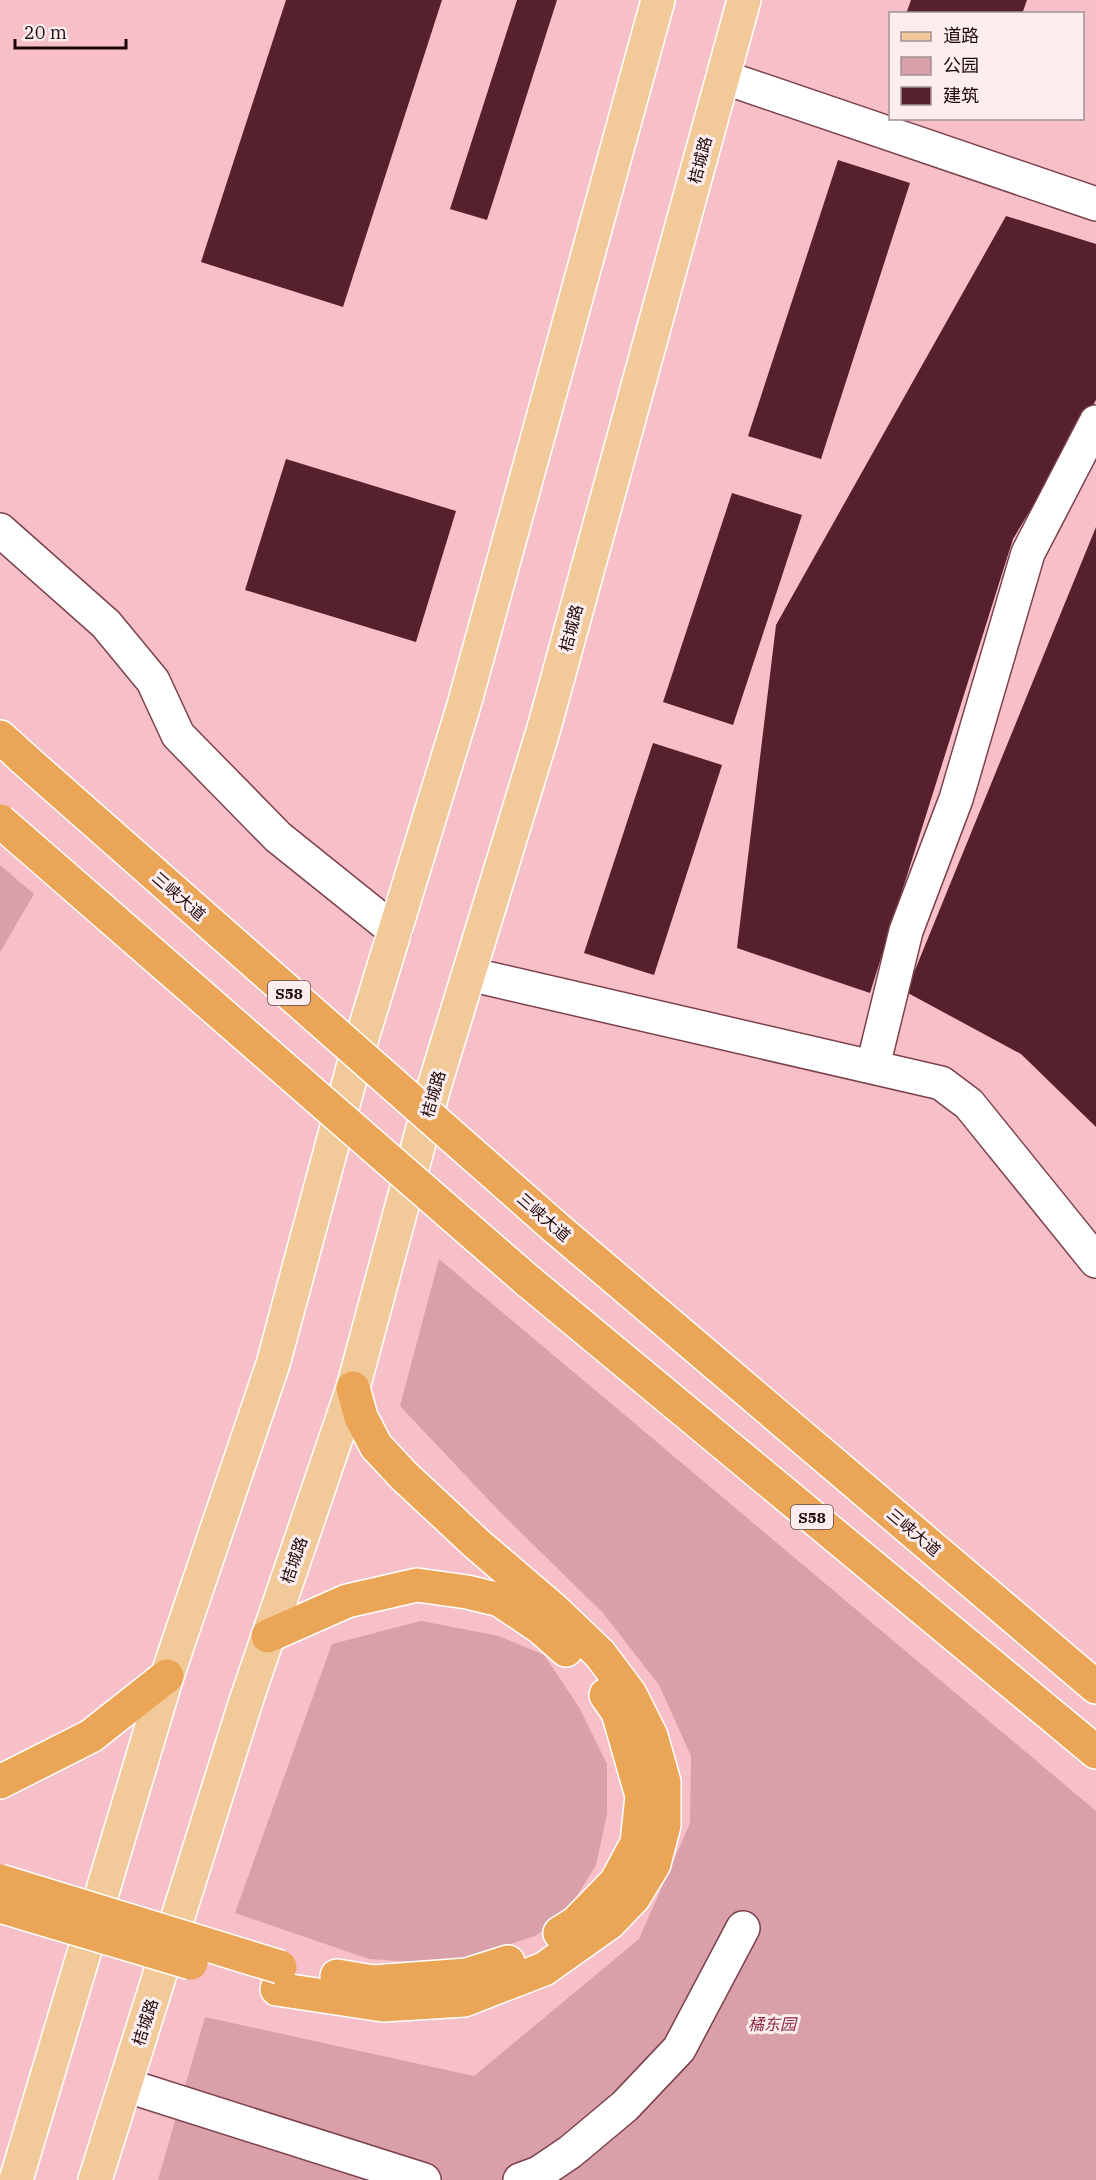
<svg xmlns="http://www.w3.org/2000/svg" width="1096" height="2180" font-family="'IBM Plex Serif','Noto Sans SC',serif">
  <rect width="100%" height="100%" fill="#f7bfc8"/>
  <g fill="#daa0a9">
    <path d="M0,865L34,894L0,952Z"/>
    <path d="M439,1259L1096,1811V2180H158L205,2017L474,2076L639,1939L690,1823L691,1756L659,1685L603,1613L501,1513L400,1406Z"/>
    <path d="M421,1621L499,1636L544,1655L579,1707L607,1764V1814L596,1865L566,1914L535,1936L445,1964L369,1959L235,1913L332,1644Z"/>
  </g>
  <g fill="#56202c">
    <path d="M286,0H442L343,307L201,262Z"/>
    <path d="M517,0H557L487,220L450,209Z"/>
    <path d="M911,0H1027L1022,14H906Z"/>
    <path d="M838,160L910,183L821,459L748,436Z"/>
    <path d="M1006,216L1096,244V400L1013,539L870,993L737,948L776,625Z"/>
    <path d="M286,459L456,511L416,642L245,590Z"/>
    <path d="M732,493L802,515L733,725L663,702Z"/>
    <path d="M1096,527V1127L1021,1054L906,992Z"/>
    <path d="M653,743L722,765L654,975L584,953Z"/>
  </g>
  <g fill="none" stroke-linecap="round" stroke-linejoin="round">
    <g stroke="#7b414c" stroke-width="36">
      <g id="minor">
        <path d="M723,77L1096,204"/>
        <path d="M0,530L106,624L153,681L178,735L278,837L395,931"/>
        <path d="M469,974L941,1083L969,1104L1096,1261"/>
        <path d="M873,1066L906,931L956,799L1028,553L1096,422"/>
        <path d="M125,2085L424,2180"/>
        <path d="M520,2180L539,2173L570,2152L625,2106L679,2049L743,1928"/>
      </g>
    </g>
    <g stroke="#fff" stroke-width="36">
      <g id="major">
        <path d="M16,2180L167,1676L273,1364L354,1064L464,705L658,0"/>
        <path d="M95,2180L246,1701L353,1388L434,1087L544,728L744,0"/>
      </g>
    </g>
    <g stroke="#fff" stroke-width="36">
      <g id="highway">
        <path d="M0,737L23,758"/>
        <path d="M555,1227L1096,1687"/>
        <path d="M528,1281L1096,1752"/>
        <path d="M268,1636L347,1601L417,1585L467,1592L500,1600L540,1627L566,1650"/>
        <path d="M0,1782L91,1736L167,1676"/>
        <path d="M560,1933L576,1923L616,1882L637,1843L642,1796L618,1712L606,1695"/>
        <path d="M337,1976L373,1982L467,1975L508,1962"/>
        <path d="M277,1989L383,2005L464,2000L544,1969L609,1923L634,1897L654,1864L664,1825V1782L651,1736L630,1694L600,1654L553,1609L477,1544L404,1476L376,1446L361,1417L353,1388"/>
      </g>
    </g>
    <use href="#minor" stroke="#fff" stroke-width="33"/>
    <use href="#major" stroke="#f2ca9a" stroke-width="33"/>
    <use href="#highway" stroke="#eaa656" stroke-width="33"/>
    <g stroke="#fff" stroke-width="36" stroke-linecap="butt">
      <g id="highway-bridge">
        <path d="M23,758L555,1227"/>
        <path d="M0,821L528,1281"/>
        <path d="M0,1881L280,1967"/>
        <path d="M0,1906L191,1963"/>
      </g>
    </g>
    <use href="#highway-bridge" stroke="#eaa656" stroke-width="33"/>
  </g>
  <g text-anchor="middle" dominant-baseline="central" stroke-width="6" stroke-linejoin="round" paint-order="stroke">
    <g fill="#fcedef" stroke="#604b4f" stroke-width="1.5">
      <rect x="268" y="981" width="42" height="24" rx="4.5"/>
      <rect x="791" y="1505" width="42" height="24" rx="4.5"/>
    </g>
    <g font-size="15" font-weight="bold" fill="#1d060b">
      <text x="289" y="993">S58</text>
      <text x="812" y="1517">S58</text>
    </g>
    <g font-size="16" fill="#1d060b" stroke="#fcedef">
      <text transform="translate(700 160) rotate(-75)">桔城路</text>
      <text transform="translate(571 628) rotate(-75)">桔城路</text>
      <text transform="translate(179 896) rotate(41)">三峡大道</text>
      <text transform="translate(433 1094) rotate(-74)">桔城路</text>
      <text transform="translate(544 1217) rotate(41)">三峡大道</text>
      <text transform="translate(914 1532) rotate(40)">三峡大道</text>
      <text transform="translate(294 1560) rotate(-71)">桔城路</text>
      <text transform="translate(145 2022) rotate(-72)">桔城路</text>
    </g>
    <g font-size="16" font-style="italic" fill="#8c2943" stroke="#fcedef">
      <text x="772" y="2024">橘东园</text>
    </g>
  </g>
  <rect x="889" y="12" width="195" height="108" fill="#fcedef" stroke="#a39194" stroke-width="1.5"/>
  <rect x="901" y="32" width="30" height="9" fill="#f2ca9a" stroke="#a39194" stroke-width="1.5"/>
  <text x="943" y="42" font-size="18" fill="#1d060b">道路</text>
  <rect x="901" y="57" width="30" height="18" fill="#daa0a9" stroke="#a39194" stroke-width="1.5"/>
  <text x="943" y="72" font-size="18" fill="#1d060b">公园</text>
  <rect x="901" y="87" width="30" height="18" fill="#56202c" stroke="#a39194" stroke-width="1.5"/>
  <text x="943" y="102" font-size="18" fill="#1d060b">建筑</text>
  <path d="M15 39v9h111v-9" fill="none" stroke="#1d060b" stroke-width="3"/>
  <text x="24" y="39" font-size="18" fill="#1d060b" stroke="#fcedef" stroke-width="4.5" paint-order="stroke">20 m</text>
</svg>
